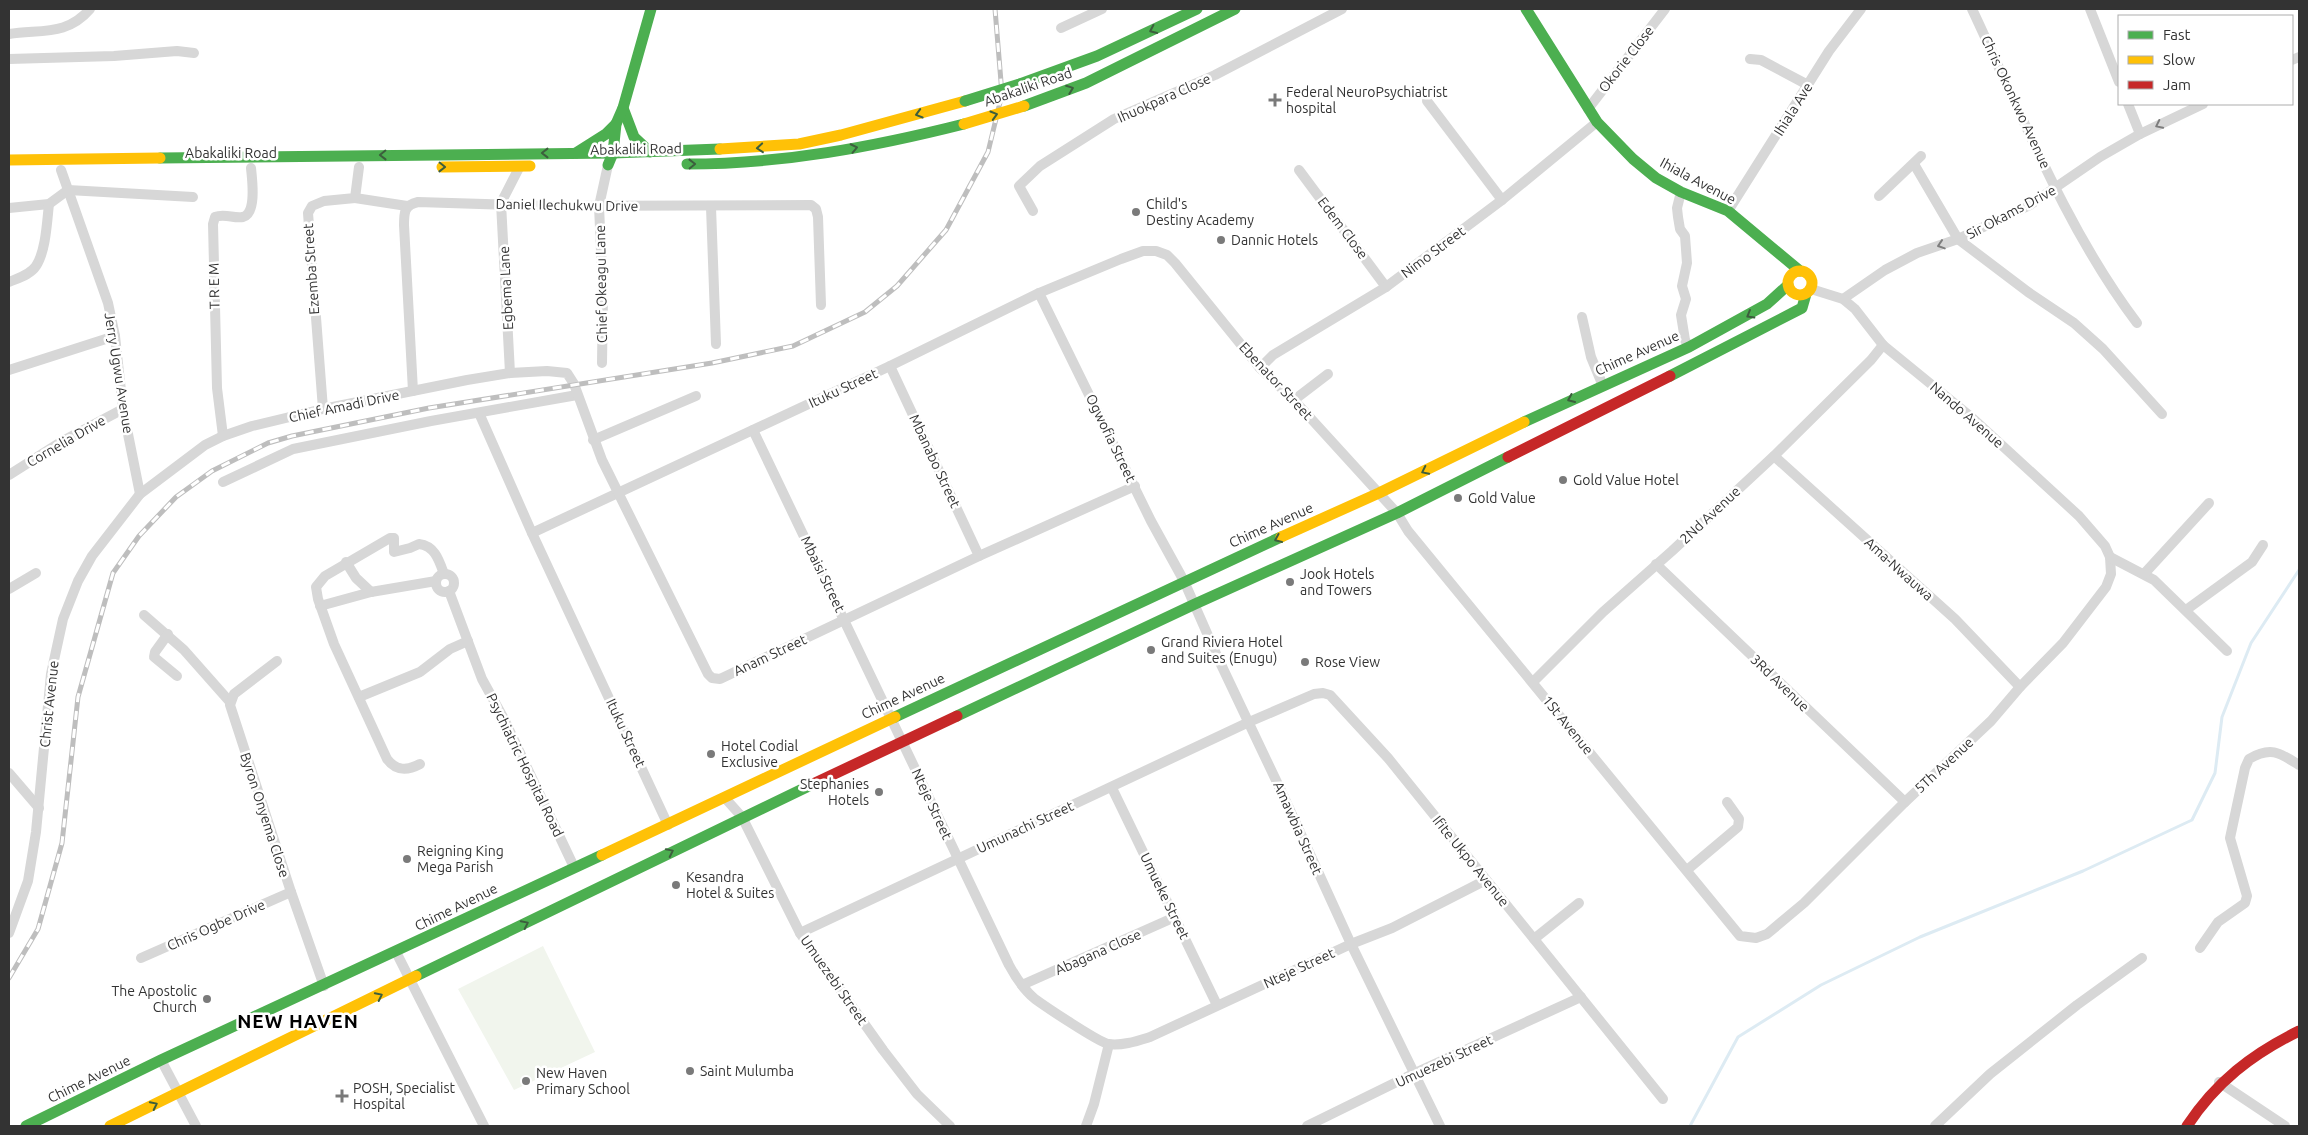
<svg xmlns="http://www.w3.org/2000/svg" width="2308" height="1135" font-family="Ubuntu,sans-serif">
  <rect width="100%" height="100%" fill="#fff"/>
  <path fill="#f1f5ed" d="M543,946L595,1052L514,1090L458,989Z"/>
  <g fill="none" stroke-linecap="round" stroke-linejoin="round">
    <path stroke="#ddebf3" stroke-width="3" d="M1690,1126L1738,1037L1821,985L1920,937L2083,871L2192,820L2215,773L2222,717L2251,643L2299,570"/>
    <g stroke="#d7d7d7" stroke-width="10">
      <path d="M1972,9C2022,115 2066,229 2137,323"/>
      <path d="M2090,9L2119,82"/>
      <path d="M1061,28L1102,9"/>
      <path d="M9,34C41,29 67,36 90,9"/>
      <path d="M9,59L114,56L177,51L194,53"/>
      <path d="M1750,59L1761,60L1808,85"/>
      <path d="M2292,60L2299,57"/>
      <path d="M1427,101L1502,200"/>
      <path d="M2128,104L2140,134"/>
      <path d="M1588,109L1665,9"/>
      <path d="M1914,164L1958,239L2028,292L2074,323L2103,349L2162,414"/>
      <path d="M61,170L108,303L115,336L123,409L140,494"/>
      <path d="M1299,170L1386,287"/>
      <path d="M1681,192L1677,208L1678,217L1680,229L1685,236L1687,263L1682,286L1686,299L1681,315L1685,340L1689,347"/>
      <path d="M1879,196L1921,156"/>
      <path d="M355,198L407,206"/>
      <path d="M711,207L716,344"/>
      <path d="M9,208L49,204L68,190L193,197"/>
      <path d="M1033,211L1019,186L1040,166L1114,119L1215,75L1342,9"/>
      <path d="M1728,211L1829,51L1861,9"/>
      <path d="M9,282C18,278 30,275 36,266C46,251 47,221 49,204"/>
      <path d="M1039,293L1151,521L1184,581L1217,656L1283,795L1351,944L1440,1126"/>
      <path d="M1843,299L1885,270L1917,253L1958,239L2030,205L2100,157L2140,134L2203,104"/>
      <path d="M1582,317L1591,357L1603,386"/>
      <path d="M602,363L603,295L599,206L608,165"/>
      <path d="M890,366L979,556"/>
      <path d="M1260,368L1273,355L1386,287L1502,200L1597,122"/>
      <path d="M9,370L115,336"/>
      <path d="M510,373L501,203L520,166"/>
      <path d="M413,391L404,225C404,213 404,205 418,202L546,206L811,205L816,209L818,217L821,305"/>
      <path d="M1294,400L1328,374"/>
      <path d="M323,409L308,213L312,206L324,201L355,198L359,167"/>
      <path d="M479,413L532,533L668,825"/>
      <path d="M753,430L1009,965C1016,978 1024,990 1035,999C1046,1007 1097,1041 1108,1044C1122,1046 1137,1041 1150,1037L1351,944L1392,928L1486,880"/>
      <path d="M223,436L217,388L213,224L215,217C225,213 234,219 243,217C257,213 252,179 251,168"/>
      <path d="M593,440L696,396"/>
      <path d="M1774,456L1955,619L2020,687"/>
      <path d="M9,475L61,442L123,409"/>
      <path d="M223,482L293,449L431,421L577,395"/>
      <path d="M532,533L890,366L1039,293L1121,259L1143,251H1156L1167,255L1175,263L1260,368L1294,400L1397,513L1408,531L1740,936L1756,938L1767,934L1804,903L1905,802L1991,721L2020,687L2063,643L2106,587L2111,574L2110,557L2105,546L2079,516L1970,416L1883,345L1855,309L1843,299L1811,289"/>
      <path d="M2110,557L2154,580L2227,651"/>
      <path d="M346,562L356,578L371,592"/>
      <path d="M1656,564L1905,802"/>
      <path d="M2144,574L2209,503"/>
      <circle cx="445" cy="583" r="9"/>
      <path d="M9,589L36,573"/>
      <path d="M449,591L482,679L504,719L574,867"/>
      <path d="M320,606L371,592L436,581"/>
      <path d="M2186,610L2252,562L2263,545"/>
      <path d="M144,615L184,650L230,702"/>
      <path d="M168,634L155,652L154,657L177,676"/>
      <path d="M277,661L234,694L230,705L291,892L324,986"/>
      <path d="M1533,682L1603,612L1672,551L1774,456L1871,360L1883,345"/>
      <path d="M359,697L420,672L450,649L468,641"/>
      <path d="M420,764C407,771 396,771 387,759L334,644L318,599L316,587L325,576L390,538H394V552L410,548L419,544C435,546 439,560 444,574"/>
      <path d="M9,773L39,808"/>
      <path d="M1112,788L1217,1005"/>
      <path d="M725,798L742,817L800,933L883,1050L917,1094L950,1126"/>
      <path d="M1687,870L1738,827L1739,819L1727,802"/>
      <path d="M9,933L28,881L36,832L51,674L63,619L78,581L92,556L140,494L205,445L223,436L252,426L323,409L467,380L510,373L547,371L567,373L574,384L602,460L708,674L712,678L720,679L979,556L1135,486"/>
      <path d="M800,933L1249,722L1314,694L1323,693L1330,695L1388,758L1663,1099"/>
      <path d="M1534,939L1579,903"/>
      <path d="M2200,948L2218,922L2245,903L2247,896L2230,838L2245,768L2249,759C2271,746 2280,753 2299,765"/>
      <path d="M396,952L484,1126"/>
      <path d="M141,958L291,892"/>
      <path d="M1022,985L1175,917"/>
      <path d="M161,1060L196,1126"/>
      <path d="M2219,1082L2285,1126"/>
      <path d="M1086,1126L1094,1104L1109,1044"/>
      <path d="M1307,1126L1415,1073L1581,997"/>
      <path d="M1935,1126L1990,1074L2077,1005L2142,958"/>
    </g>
    <g stroke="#4caf50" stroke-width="11">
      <path d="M1526,9L1597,122L1633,159L1656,178L1681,192L1728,211L1800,271"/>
      <path d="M1020,84L1097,56L1197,9"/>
      <path d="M1024,106L1086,83L1235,9"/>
      <path d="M623,108L634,137L650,152"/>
      <path d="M576,153L606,134L616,124"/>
      <path d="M160,158L613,153L720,149"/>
      <path d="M687,164C782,164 873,147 964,124"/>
      <path d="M608,165L613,153L616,124L623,108L651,9"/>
      <path d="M1670,376L1802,308L1806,294"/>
      <path d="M1524,422L1689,347L1767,304L1788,285"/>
      <path d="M957,716L1195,604L1397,513L1508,457"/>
      <path d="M895,717L1281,537"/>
      <path d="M416,976L813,784"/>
      <path d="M26,1126L161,1060L602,855"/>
    </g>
    <g stroke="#ffc107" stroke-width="11">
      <path d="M720,149L799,144L841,135L965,101"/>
      <path d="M9,160L160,158"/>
      <path d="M442,167L530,166"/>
      <circle cx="1800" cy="283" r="12"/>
      <path d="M1281,537L1379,493L1524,422"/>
      <path d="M602,855L895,717"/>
      <path d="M110,1126L416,976"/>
    </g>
    <g stroke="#c62828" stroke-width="11">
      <path d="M1508,457L1670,376"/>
      <path d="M813,784L957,716"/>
      <path d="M2187,1126C2216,1082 2252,1054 2299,1031"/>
    </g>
    <g stroke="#bebebe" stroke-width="5">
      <path id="rail" d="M9,978L38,929L62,843L78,697L113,573L139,536L176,497L212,471L268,443L292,436L429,408L712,363L793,346L865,312L897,286L946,230L988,152L1002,94L995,9"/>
    </g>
    <use href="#rail" stroke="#fff" stroke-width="3" stroke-dasharray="9" stroke-linecap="butt"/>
    <path stroke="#4caf50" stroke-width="11" d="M965,101L1020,84"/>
    <path stroke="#ffc107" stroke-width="11" d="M964,124L1024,106"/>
  </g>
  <defs><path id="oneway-chevron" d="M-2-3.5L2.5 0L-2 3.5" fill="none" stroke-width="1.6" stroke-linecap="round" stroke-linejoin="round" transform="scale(1.25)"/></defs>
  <g stroke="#3c5e3d">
    <use href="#oneway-chevron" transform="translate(1153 30) rotate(155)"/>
    <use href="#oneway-chevron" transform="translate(1070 89) rotate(-21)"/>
    <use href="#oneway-chevron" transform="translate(919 114) rotate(164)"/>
    <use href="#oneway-chevron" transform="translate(994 115) rotate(-16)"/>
    <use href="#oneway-chevron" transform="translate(760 148) rotate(175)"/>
    <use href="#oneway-chevron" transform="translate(854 148) rotate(-12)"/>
    <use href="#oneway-chevron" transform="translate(545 153) rotate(-180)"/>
    <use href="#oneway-chevron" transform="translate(383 155) rotate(179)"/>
    <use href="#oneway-chevron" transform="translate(692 164) rotate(-1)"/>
    <use href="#oneway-chevron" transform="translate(442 167) rotate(1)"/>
    <use href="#oneway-chevron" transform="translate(1750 315) rotate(150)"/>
    <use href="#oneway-chevron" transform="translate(1571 399) rotate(156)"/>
    <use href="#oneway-chevron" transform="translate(1425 471) rotate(154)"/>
    <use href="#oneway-chevron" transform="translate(1278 539) rotate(156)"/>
    <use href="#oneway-chevron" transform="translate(670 852) rotate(-26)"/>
    <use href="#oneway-chevron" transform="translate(525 924) rotate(-26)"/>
    <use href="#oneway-chevron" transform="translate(379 996) rotate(-26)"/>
    <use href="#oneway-chevron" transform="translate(154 1105) rotate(-26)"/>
  </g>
  <g stroke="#7d7d7d">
    <use href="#oneway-chevron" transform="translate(2159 125) rotate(154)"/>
    <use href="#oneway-chevron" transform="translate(1941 245) rotate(162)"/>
  </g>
  <g fill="#7a7a7a" stroke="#fff" stroke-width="2">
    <path d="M1272.5 92.5h5v5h5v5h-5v5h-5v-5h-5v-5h5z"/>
    <circle cx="1136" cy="212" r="5"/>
    <circle cx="1221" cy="240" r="5"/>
    <circle cx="1563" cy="480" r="5"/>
    <circle cx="1458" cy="498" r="5"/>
    <circle cx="1290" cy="582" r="5"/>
    <circle cx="1151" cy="650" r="5"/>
    <circle cx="1305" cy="662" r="5"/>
    <circle cx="711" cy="754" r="5"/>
    <circle cx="879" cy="792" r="5"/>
    <circle cx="407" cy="859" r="5"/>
    <circle cx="676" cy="885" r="5"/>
    <circle cx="207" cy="999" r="5"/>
    <circle cx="690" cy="1071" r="5"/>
    <circle cx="526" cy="1081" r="5"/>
    <path d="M339.5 1088.5h5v5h5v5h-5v5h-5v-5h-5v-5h5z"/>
  </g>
  <g text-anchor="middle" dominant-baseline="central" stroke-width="5" stroke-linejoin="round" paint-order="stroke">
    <g font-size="14" fill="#333" stroke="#fff">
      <text transform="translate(1626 59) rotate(-52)">Okorie Close</text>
      <text transform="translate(1028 87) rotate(-19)">Abakaliki Road</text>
      <text transform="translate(1164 98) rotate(-24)">Ihuokpara Close</text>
      <text transform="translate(2016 102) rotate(65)">Chris Okonkwo Avenue</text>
      <text transform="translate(1793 109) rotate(-58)">Ihiala Ave</text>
      <text transform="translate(636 149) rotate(-1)">Abakaliki Road</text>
      <text x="231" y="153">Abakaliki Road</text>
      <text transform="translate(1698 181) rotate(28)">Ihiala Avenue</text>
      <text transform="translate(567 205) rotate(1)">Daniel Ilechukwu Drive</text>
      <text transform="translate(2011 212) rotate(-28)">Sir Okams Drive</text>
      <text transform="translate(1343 228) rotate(53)">Edem Close</text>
      <text transform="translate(1433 252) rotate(-37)">Nimo Street</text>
      <text transform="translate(311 269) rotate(-94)">Ezemba Street</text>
      <text transform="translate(601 284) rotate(-91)">Chief Okeagu Lane</text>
      <text transform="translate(214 286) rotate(-91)">T R E M</text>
      <text transform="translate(506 288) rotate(-93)">Egbema Lane</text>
      <text transform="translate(1637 353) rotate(-24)">Chime Avenue</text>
      <text transform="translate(119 373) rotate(81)">Jerry Ugwu Avenue</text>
      <text transform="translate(1276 381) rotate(47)">Ebenator Street</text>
      <text transform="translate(843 388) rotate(-25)">Ituku Street</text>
      <text transform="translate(344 406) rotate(-12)">Chief Amadi Drive</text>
      <text transform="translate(1967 415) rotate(41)">Nando Avenue</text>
      <text transform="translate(1111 438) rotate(64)">Ogwofia Street</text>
      <text transform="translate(66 441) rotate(-30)">Cornelia Drive</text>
      <text transform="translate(935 461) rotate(65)">Mbanabo Street</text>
      <text transform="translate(1710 515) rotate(-43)">2Nd Avenue</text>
      <text transform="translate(1271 525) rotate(-24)">Chime Avenue</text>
      <text transform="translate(1899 569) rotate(42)">Ama-Nwauwa</text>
      <text transform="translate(823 574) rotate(64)">Mbaisi Street</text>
      <text transform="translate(770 655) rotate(-25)">Anam Street</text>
      <text transform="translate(1780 683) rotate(44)">3Rd Avenue</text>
      <text transform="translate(903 696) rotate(-25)">Chime Avenue</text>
      <text transform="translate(49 704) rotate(-84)">Christ Avenue</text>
      <text transform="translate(1568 725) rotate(51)">1St Avenue</text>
      <text transform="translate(626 733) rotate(65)">Ituku Street</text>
      <text transform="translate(525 765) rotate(64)">Psychiatric Hospital Road</text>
      <text transform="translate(1944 765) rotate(-43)">5Th Avenue</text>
      <text transform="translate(932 804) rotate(65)">Nteje Street</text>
      <text transform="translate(265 815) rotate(72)">Byron Onyema Close</text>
      <text transform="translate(1025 827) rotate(-25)">Umunachi Street</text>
      <text transform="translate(1298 828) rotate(66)">Amawbia Street</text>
      <text transform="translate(1471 861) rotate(51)">Ifite Ukpo Avenue</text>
      <text transform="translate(1165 896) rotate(64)">Umueke Street</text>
      <text transform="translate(456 907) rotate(-26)">Chime Avenue</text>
      <text transform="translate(216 925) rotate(-24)">Chris Ogbe Drive</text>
      <text transform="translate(1098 952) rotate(-24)">Abagana Close</text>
      <text transform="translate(1299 968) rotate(-25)">Nteje Street</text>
      <text transform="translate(834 980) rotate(55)">Umuezebi Street</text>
      <text transform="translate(1444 1061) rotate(-25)">Umuezebi Street</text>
      <text transform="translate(89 1079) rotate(-26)">Chime Avenue</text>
    </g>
    <g font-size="14" fill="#333" stroke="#fff" text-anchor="start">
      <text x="1286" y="92">Federal NeuroPsychiatrist<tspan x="1286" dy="16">hospital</tspan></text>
      <text x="1146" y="204">Child's<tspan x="1146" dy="16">Destiny Academy</tspan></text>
      <text x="1231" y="240">Dannic Hotels</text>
      <text x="1573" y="480">Gold Value Hotel</text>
      <text x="1468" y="498">Gold Value</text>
      <text x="1300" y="574">Jook Hotels<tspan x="1300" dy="16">and Towers</tspan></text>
      <text x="1161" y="642">Grand Riviera Hotel<tspan x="1161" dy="16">and Suites (Enugu)</tspan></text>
      <text x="1315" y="662">Rose View</text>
      <text x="721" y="746">Hotel Codial<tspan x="721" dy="16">Exclusive</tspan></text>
      <text x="869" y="784" text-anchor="end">Stephanies<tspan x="869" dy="16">Hotels</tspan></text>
      <text x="417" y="851">Reigning King<tspan x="417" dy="16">Mega Parish</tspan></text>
      <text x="686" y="877">Kesandra<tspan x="686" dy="16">Hotel &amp; Suites</tspan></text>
      <text x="197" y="991" text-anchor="end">The Apostolic<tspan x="197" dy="16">Church</tspan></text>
      <text x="700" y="1071">Saint Mulumba</text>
      <text x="536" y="1073">New Haven<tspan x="536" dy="16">Primary School</tspan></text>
      <text x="353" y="1088">POSH, Specialist<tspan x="353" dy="16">Hospital</tspan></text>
    </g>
    <g font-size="19" font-weight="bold" letter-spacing="1" fill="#000" stroke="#fff">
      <text x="298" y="1021">NEW HAVEN</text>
    </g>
  </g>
  <rect width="2308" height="1135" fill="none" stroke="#333333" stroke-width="20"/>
  <rect x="2118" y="15" width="175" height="90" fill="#ffffff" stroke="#adadad"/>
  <rect x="2128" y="31" width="25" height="8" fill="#4caf50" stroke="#adadad"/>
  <text x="2163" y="40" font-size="15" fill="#333333">Fast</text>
  <rect x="2128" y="56" width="25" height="8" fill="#ffc107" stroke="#adadad"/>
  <text x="2163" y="65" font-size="15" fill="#333333">Slow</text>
  <rect x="2128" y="81" width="25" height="8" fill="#c62828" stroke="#adadad"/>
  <text x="2163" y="90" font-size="15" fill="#333333">Jam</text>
</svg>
